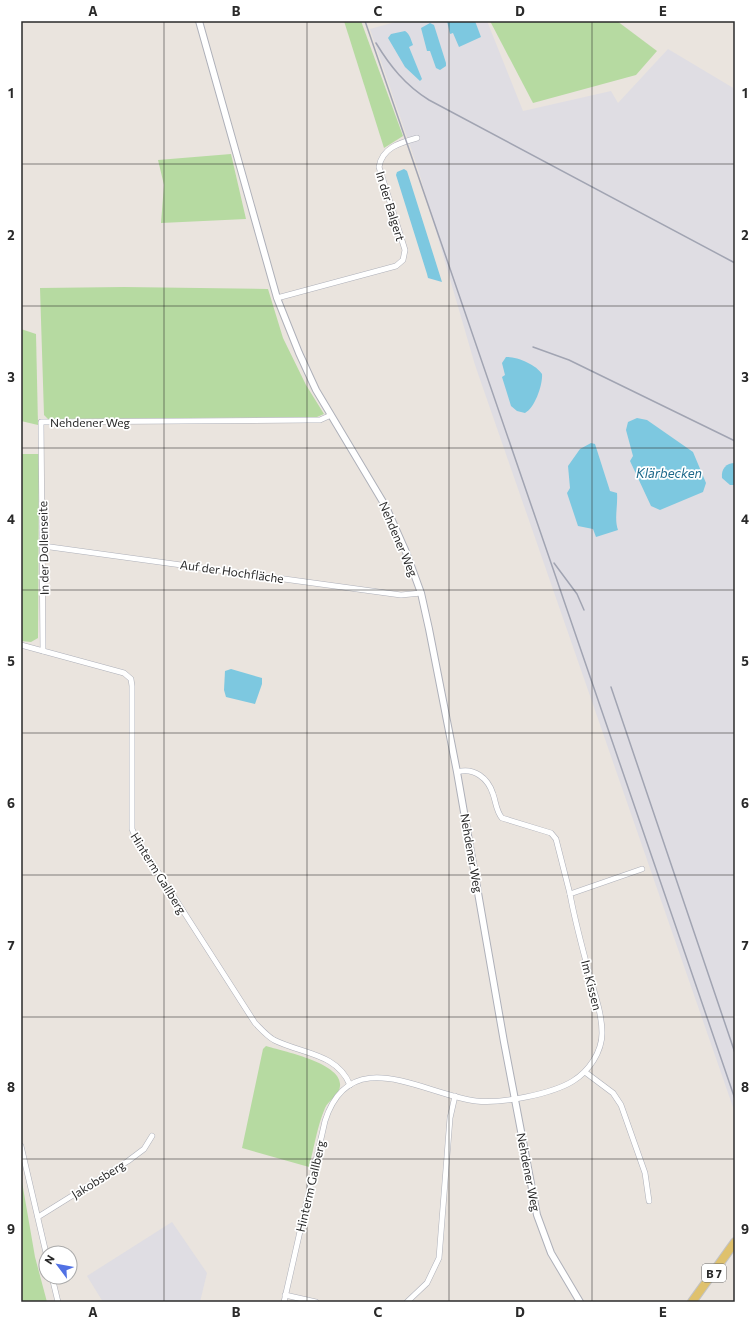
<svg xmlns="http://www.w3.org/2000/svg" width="756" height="1323" font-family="Commissioner,sans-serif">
  <rect width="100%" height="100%" fill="#eae4de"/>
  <g fill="#dfdde3">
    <path d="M399,21H487L523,111L611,91L618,103L668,49L735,89V1113L475,365L418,169L370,29Z"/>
    <path d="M172,1222L207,1273L200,1302H103L87,1276Z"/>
  </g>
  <g fill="#b6daa1">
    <path d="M344,21H361L403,136L384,148Z"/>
    <path d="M490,21H617L657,51L636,75L533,103Z"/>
    <path d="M231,154L246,219L161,223L164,185L158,160Z"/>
    <path d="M124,287L268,289L283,338L306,385L324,414L317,417L48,419L44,415L40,288Z"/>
    <path d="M21,329L36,334L38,425L21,421Z"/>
    <path d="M21,454H39L38,638L31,642L21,641Z"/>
    <path d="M266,1046C282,1051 343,1063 340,1086C340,1094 328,1101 325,1108C317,1127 314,1148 309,1167L242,1148L263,1049Z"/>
    <path d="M21,1176L35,1257L47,1302H21Z"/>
  </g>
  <g fill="#7dc8e0">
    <path d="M447,21H475L481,37L459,47L453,33L450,34Z"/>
    <path d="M430,23L434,25L446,63V66L440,70L436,68L430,51H427L421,28Z"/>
    <path d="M405,31C410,34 411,40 413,45L409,47L422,79L420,81L405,67L388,38L391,34Z"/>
    <path d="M404,169L407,171L442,282L428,278L427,274L396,175L397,172Z"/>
    <path d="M506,357C516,356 537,365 542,374C543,384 535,408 525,413L517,411L511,406L502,377L505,375L502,363Z"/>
    <path d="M637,418L647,420L693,452L706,483L703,492L660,510L651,506L630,461L633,456L626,430L628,422Z"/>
    <path d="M591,443L595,444L610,491L617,493C618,506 614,519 618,530L596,537L593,529L578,526L567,493L570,488L568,466L580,449Z"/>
    <path d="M735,463V485H730L722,478C721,469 726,463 735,463Z"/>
    <path d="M231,669L262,678V684L255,704L226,697L224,690L225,671Z"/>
  </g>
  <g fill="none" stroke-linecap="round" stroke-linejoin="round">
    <g stroke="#aeb0b9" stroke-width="6">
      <g id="minor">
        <path d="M277,298L396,266L403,260L405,250L379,167C382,148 399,143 417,138"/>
        <path d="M43,546L401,595L421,593"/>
        <path d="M21,645L124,673L131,679L132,686V829L135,836L255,1023C261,1029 267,1036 274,1040C302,1054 337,1053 350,1085"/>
        <path d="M43,651L41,422L309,420H320L331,415"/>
        <path d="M457,772C474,767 488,778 493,794C496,802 496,811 502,818L551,833L556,839L570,894"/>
        <path d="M585,1072L613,1093L621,1105L645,1173L649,1201"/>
        <path d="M21,1146L46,1253"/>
        <path d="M38,1217L128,1161L144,1149L152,1136"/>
        <path d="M52,1277L58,1302"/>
        <path d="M285,1295L316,1302"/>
        <path d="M284,1302L325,1121C350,1042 423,1094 476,1101C501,1104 552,1094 573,1081C589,1071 602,1052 602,1033C602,1014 595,995 590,977C583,950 575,922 570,894L642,869"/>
        <path d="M407,1302L427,1283L439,1258L450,1118L455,1096"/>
      </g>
    </g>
    <g stroke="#aeb0b9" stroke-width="8">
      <path id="tertiary" d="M199,21L277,298L299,353L316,390L386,507L406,552L421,593L429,629L457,772L504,1042L537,1215L551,1253L580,1302"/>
    </g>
    <g stroke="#c3c3c3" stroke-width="10">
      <path id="primary" d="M692,1302L735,1242"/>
    </g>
    <use href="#minor" stroke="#fff" stroke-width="5"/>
    <use href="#tertiary" stroke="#fff" stroke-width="6"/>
    <use href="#primary" stroke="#dfc16d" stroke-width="8"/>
    <g stroke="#a1a4b2" stroke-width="1.5">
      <path d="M365,21L735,1099"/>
      <path d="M376,43C390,66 405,85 429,100L735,263"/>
      <path d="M533,347L569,360L735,441"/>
      <path d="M554,563L577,594L584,610"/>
      <path d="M611,687L735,1053"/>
    </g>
  </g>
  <path fill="none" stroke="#2a2a2a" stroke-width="1" stroke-opacity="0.55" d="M164,21V1302M307,21V1302M449,21V1302M592,21V1302M21,164H735M21,306H735M21,448H735M21,590H735M21,733H735M21,875H735M21,1017H735M21,1159H735"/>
  <g text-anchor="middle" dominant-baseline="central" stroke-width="3.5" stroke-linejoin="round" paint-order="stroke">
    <rect fill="#fff" stroke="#6a6a6a" stroke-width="1" x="702" y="1264" width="24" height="18" rx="3"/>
    <g font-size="11" font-weight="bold" fill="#2a2a2a">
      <text x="714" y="1273">B 7</text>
    </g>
    <g font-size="12" fill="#2a2a2a" stroke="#fff">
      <text transform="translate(391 206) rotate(73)">In der Balgert</text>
      <text x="90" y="422">Nehdener Weg</text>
      <text transform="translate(399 539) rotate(67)">Nehdener Weg</text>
      <text transform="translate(43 548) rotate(-91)">In der Dollenseite</text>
      <text transform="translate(232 571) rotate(8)">Auf der Hochfläche</text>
      <text transform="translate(472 853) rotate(80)">Nehdener Weg</text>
      <text transform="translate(159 873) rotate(58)">Hinterm Gallberg</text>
      <text transform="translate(592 985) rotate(76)">Im Kissen</text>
      <text transform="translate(529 1172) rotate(79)">Nehdener Weg</text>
      <text transform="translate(98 1179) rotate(-32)">Jakobsberg</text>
      <text transform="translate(310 1186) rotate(-77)">Hinterm Gallberg</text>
    </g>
    <g font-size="13" font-style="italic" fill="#1d688a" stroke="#fff">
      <text x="669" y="473">Klärbecken</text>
    </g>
  </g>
  <rect width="756" height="1323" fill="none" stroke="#ffffff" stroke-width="44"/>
  <g transform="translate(58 1265) rotate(302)"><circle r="19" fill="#ffffff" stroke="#aaaaaa"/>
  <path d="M0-3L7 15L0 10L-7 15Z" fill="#5171e4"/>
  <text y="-6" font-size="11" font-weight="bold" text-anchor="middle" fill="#2a2a2a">N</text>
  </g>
  <rect x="22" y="22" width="712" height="1279" fill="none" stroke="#2a2a2a" stroke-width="1.5"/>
  <g font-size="13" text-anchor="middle" font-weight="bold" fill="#2a2a2a">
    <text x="93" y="16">A</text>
    <text x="236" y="16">B</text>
    <text x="378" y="16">C</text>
    <text x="520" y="16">D</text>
    <text x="663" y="16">E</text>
    <text x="11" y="98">1</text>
    <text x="745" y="98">1</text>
    <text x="11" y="240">2</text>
    <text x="745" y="240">2</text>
    <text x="11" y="382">3</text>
    <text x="745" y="382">3</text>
    <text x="11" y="524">4</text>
    <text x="745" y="524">4</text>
    <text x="11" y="666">5</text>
    <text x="745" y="666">5</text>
    <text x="11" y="808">6</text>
    <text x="745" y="808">6</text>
    <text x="11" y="950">7</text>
    <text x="745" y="950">7</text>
    <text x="11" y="1092">8</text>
    <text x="745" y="1092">8</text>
    <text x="11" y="1234">9</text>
    <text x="745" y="1234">9</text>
    <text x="93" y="1317">A</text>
    <text x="236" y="1317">B</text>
    <text x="378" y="1317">C</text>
    <text x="520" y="1317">D</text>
    <text x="663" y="1317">E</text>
  </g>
</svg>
